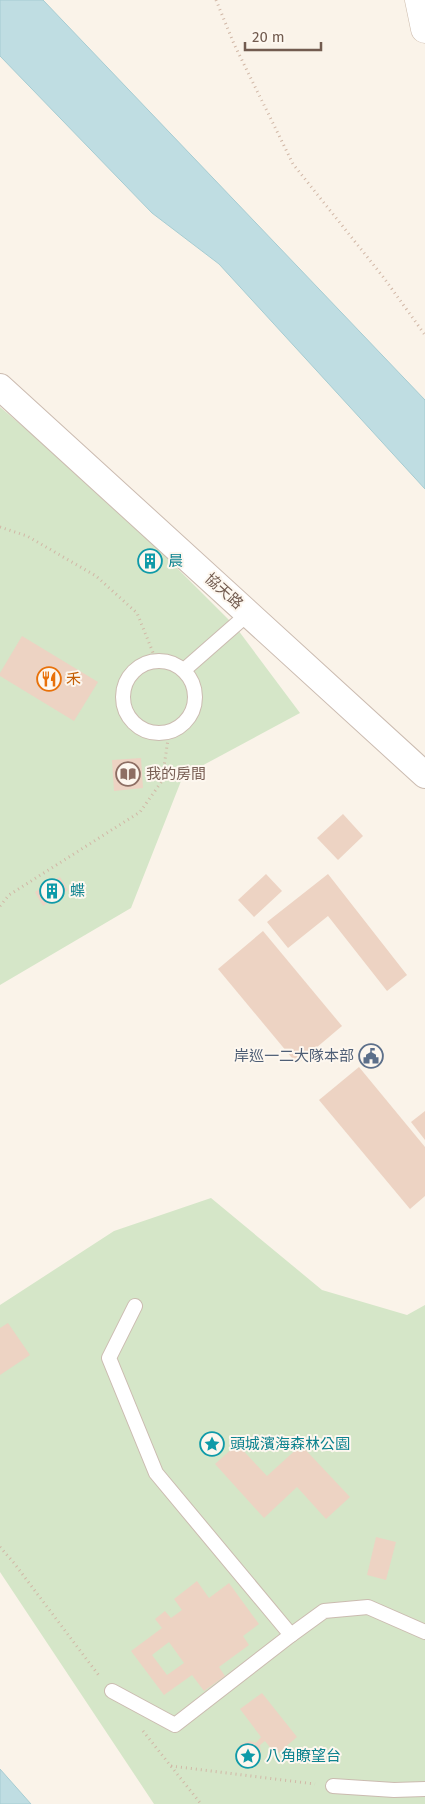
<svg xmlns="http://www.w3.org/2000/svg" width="425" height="1804" font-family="'Fira Sans','Noto Sans TC',sans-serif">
  <rect width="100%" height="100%" fill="#faf3e9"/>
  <g fill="#d5e6c8">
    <path d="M0,407L105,496L235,626L300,713L183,776L131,908L0,985Z"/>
    <path d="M211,1198L322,1290L407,1315L425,1305V1804H154L0,1572V1305L114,1231Z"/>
  </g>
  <g fill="#bfdde2" stroke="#a6ccd2">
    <path d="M0,0H43L425,400V489L219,264L152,213L0,56Z"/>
    <path d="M0,1769L31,1804H0Z"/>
  </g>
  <g fill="#edd3c3" fill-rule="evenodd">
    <path d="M151,548L162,563L148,573L137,558Z"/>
    <path d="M22,636L98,682L74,721L0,676V673Z"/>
    <path d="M141,758L143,788L114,791L112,760Z"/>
    <path d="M343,814L363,836L338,860L317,838Z"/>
    <path d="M266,874L282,891L254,917L238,900Z"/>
    <path d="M328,874L407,975L387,991L328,916L288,948L267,922Z"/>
    <path d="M60,877L68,890L43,906L35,892Z"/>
    <path d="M263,931L342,1026L297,1064L218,969Z"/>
    <path d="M359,1067L425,1147V1196L410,1209L319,1100Z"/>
    <path d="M425,1111V1140L411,1122Z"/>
    <path d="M8,1323L30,1355L0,1375V1328Z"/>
    <path d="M237,1444L267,1476L301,1445L350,1497L326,1519L297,1487L264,1518L215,1464Z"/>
    <path d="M376,1537L396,1542L386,1580L367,1575Z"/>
    <path d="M197,1581L209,1598L229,1583L259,1624L243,1636L249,1645L219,1667L225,1676L204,1691L192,1675L164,1695L131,1651L162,1628L155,1619L165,1611L171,1618L182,1610L174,1599ZM169,1642L184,1663L167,1675L152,1655Z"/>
    <path d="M262,1693L297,1737L276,1755L265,1741L260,1745L261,1756L258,1764L249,1767L240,1763L236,1754L241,1744L250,1741L256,1743L261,1737L240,1709Z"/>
  </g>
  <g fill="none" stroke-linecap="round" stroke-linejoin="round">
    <g stroke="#cbbbb0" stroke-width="16">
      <g id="lane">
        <circle cx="159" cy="697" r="36"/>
        <path d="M184,670L249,613"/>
        <path d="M135,1306L109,1358L156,1473L291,1635L324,1611L368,1607L425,1632"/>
        <path d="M112,1691L175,1725L291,1635"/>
        <path d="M333,1786L394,1790L425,1789"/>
      </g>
    </g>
    <g stroke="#cbbbb0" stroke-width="28">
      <path id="street" d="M0,387L425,775"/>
    </g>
    <g stroke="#cdbcad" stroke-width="29">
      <path id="secondary" d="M419,0L425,29"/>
    </g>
    <g stroke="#d1b7a6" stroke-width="3" stroke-dasharray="1 4" stroke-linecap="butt">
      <path d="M216,0L234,44L293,164L384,278L425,335"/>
      <path d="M0,527L27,536L96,576L137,613L156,660"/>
      <path d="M0,906L9,895L140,812L162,781L169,732"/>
      <path d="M0,1547L14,1563L100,1677"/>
      <path d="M143,1731L201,1804"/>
      <path d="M171,1766L315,1784"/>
    </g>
    <use href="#lane" stroke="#fff" stroke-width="14"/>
    <use href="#street" stroke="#fff" stroke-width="26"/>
    <use href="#secondary" stroke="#fff" stroke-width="28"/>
  </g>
  <defs>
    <g id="building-ring" transform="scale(1.25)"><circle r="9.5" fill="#fdf7ef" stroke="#0f9aa8" stroke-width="1.5"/><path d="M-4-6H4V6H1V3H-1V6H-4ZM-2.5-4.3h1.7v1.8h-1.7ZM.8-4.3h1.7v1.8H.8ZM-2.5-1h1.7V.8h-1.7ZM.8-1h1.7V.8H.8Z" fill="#0f9aa8"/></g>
    <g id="restaurant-ring" transform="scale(1.25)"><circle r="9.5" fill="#fdf7ef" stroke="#e8710a" stroke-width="1.5"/><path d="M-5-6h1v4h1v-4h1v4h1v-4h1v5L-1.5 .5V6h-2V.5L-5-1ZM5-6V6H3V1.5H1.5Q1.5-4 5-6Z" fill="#e8710a"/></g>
    <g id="library-ring" transform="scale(1.25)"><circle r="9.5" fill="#fdf7ef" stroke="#8d6e63" stroke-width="1.5"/><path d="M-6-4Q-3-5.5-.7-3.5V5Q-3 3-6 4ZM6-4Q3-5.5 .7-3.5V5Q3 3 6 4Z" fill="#8d6e63"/></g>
    <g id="civic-ring" transform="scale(1.25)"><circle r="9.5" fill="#fdf7ef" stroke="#5c6f8a" stroke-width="1.5"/><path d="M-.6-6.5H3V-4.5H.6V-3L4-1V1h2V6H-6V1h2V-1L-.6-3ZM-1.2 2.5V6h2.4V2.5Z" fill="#5c6f8a"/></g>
    <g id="sight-ring" transform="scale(1.25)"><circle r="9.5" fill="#fdf7ef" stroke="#0f9aa8" stroke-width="1.5"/><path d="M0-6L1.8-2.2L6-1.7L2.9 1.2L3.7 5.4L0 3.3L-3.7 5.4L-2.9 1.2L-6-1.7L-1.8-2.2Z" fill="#0f9aa8"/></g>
  </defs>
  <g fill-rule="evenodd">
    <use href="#building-ring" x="150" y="561"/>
    <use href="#restaurant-ring" x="49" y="679"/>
    <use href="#library-ring" x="128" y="774"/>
    <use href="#building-ring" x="52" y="891"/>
    <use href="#civic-ring" x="371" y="1056"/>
    <use href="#sight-ring" x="212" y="1444"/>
    <use href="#sight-ring" x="248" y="1756"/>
  </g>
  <g text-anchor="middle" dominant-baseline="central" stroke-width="4" stroke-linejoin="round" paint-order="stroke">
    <g font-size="15" fill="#0d838f" stroke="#fdf7ef" text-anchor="start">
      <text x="168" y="561">晨</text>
      <text x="70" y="891">蝶</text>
      <text x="230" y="1444">頭城濱海森林公園</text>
      <text x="266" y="1756">八角瞭望台</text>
    </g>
    <g font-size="15" fill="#725b4f" stroke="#fdf7ef">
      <text transform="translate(224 591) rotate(42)">協天路</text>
    </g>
    <g font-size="15" fill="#c56008" stroke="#fdf7ef" text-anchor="start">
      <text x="66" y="679">禾</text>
    </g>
    <g font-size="15" fill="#785e54" stroke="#fdf7ef" text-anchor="start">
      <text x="146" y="774">我的房間</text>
    </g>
    <g font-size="15" fill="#4e5e75" stroke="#fdf7ef" text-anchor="end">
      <text x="354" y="1056">岸巡一二大隊本部</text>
    </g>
  </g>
  <path d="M245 42v8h76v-8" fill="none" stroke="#725b4f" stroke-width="2.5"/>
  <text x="252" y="42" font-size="15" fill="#725b4f" stroke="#fdf7ef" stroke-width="4" paint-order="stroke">20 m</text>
</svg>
